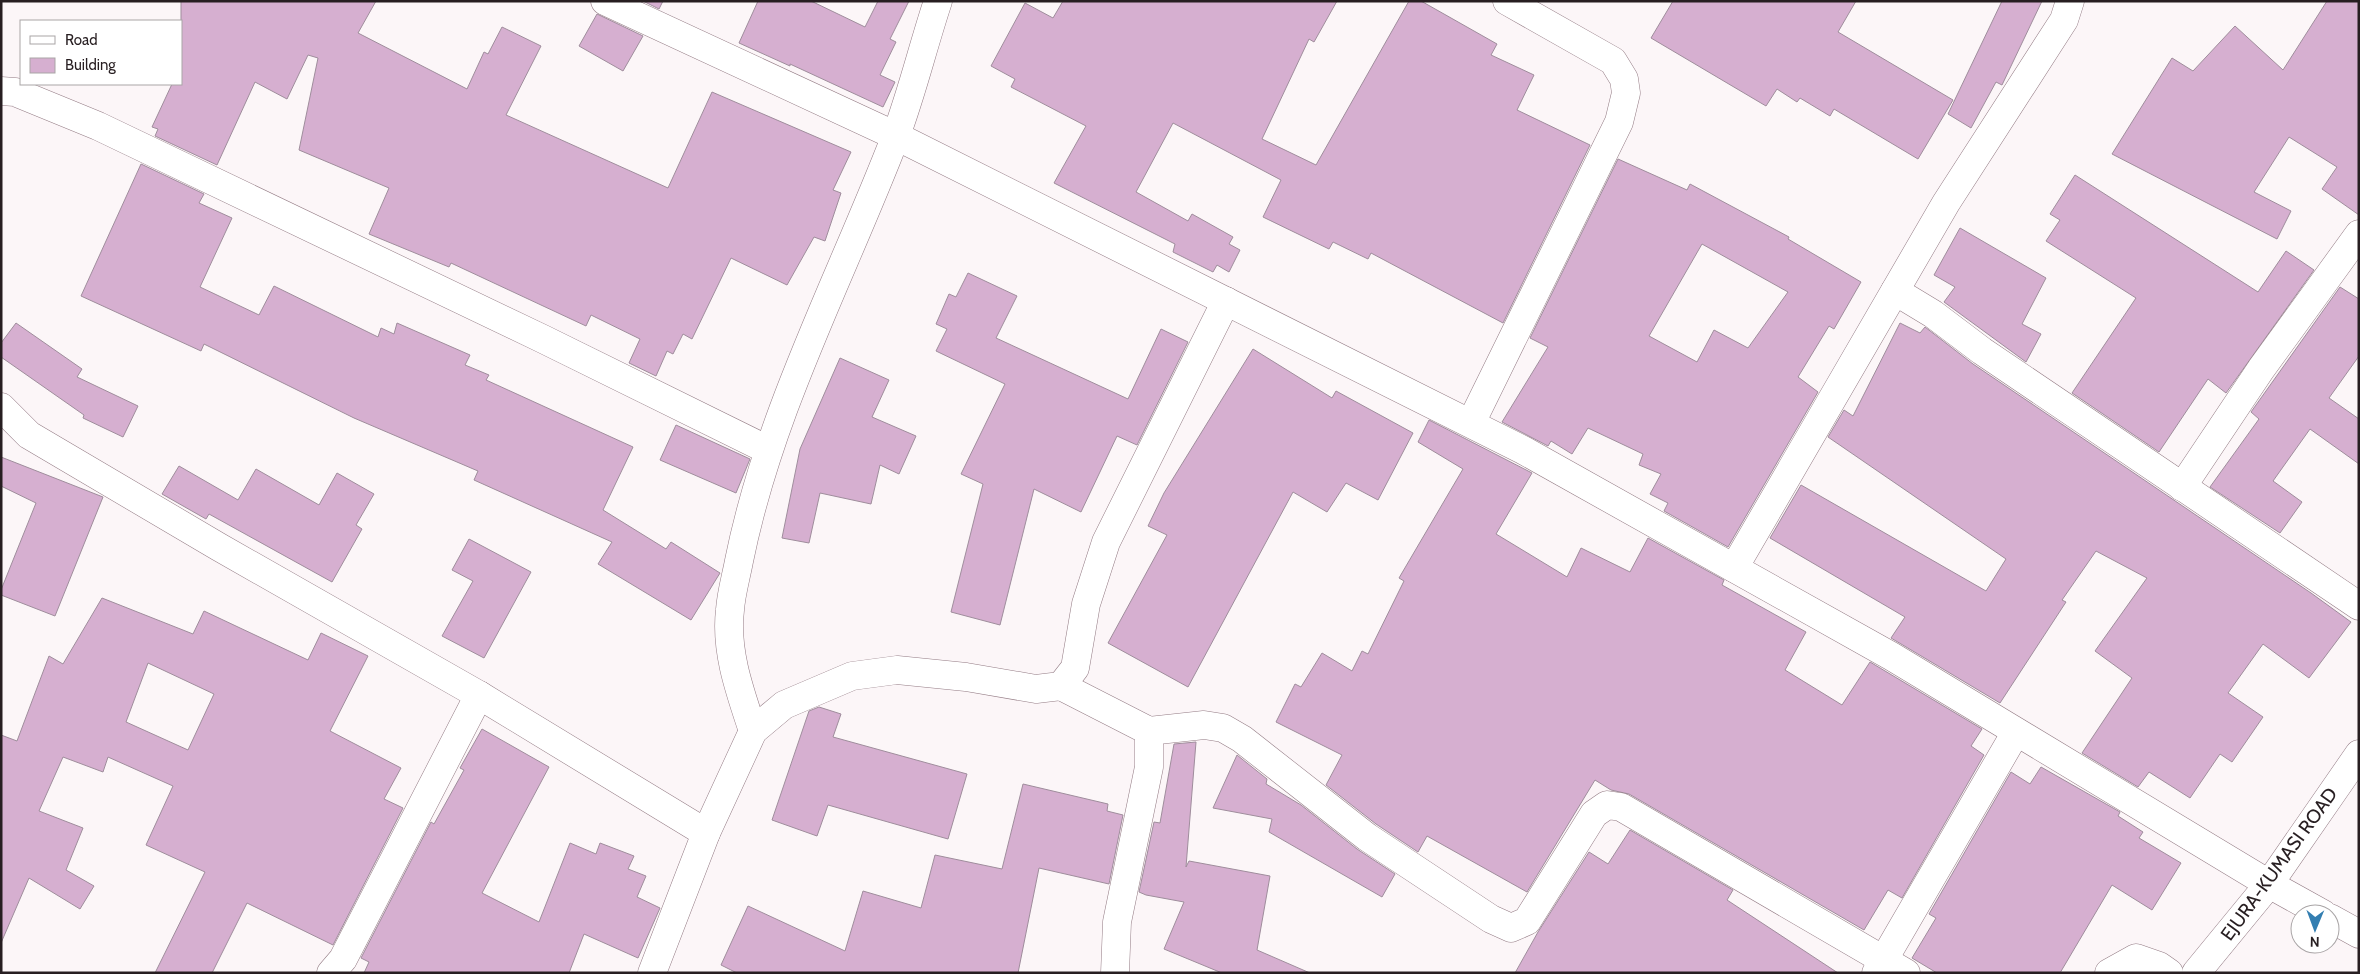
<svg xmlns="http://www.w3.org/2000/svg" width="2360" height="974" font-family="Cabin,sans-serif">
  <rect width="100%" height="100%" fill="#fcf6f8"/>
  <g fill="#d6afd0" stroke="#9f8d9c" fill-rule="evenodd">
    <path d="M181,1H376L358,33L467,89L484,52L488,54L502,27L541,46L506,115L668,188L712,92L851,152L833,190L841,193L825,241L814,237L787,285L731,258L692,339L683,334L673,354L667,351L656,376L629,363L640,339L591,315L586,326L451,263L449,267L369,234L389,188L299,150L318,58L308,55L287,99L255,82L217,165L155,136L158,129L152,127L172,84H181Z"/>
    <path d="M643,1H663L659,9Z"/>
    <path d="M758,1H811L865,27L878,1H909L890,39L896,42L880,75L895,82L883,107L790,64V66L739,43Z"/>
    <path d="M1063,1H1337L1314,42L1309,39L1262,139L1316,165L1409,1H1421L1497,44L1491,55L1534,75L1517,110L1590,145L1503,323L1371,253L1368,259L1333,242L1329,249L1263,217L1281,180L1173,123L1136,192L1188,221L1192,214L1233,237L1229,244L1240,250L1229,272L1217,265L1213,272L1173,252L1175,244L1054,183L1086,126L1011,87L1015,79L991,66L1025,3L1053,18Z"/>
    <path d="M1673,1H1856L1838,32L1953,100L1918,159L1834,109L1830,116L1800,98L1797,102L1777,89L1766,106L1651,38Z"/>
    <path d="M2002,1H2042L2002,85L1996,82L1971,128L1948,114Z"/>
    <path d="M2327,1H2359V215L2322,189L2337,167L2289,137L2254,192L2291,211L2277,239L2112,154L2172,58L2193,71L2235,26L2283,70Z"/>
    <path d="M597,14L643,36L623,71L579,46Z"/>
    <path d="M1618,159L1687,190L1690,184L1789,237L1788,239L1861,282L1834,329L1829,326L1798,377L1818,392L1728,547L1664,511L1668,503L1650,494L1661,474L1639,465L1643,454L1588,428L1572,454L1551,441L1548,446L1502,422L1548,347L1530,338ZM1702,244L1788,292L1748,348L1714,330L1697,362L1649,336Z"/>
    <path d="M141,164L204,194L199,203L232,218L200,287L259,315L274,286L378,337L381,328L394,334L397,323L470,355L465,365L489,375L486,380L633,447L603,510L666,549L671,542L720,573L691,620L598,564L612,542L474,480L478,471L354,418L204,344L201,351L81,296Z"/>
    <path d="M2075,175L2258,292L2286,251L2314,270L2226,393L2208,379L2159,452L2072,393L2136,298L2046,241L2060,220L2050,214Z"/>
    <path d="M1960,228L2046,278L2022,324L2041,334L2026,362L1944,302L1955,287L1934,275Z"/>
    <path d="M968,273L1017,296L996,338L1128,399L1161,329L1188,342L1137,445L1117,436L1081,512L1034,489L1000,625L951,612L983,484L961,474L1005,384L936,351L947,329L936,324L949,294L956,297Z"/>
    <path d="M2340,287L2359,299V356L2329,398L2359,419V464L2310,429L2273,481L2302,502L2280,533L2210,487L2259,419L2251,412Z"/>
    <path d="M16,323L82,369L77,377L138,406L123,437L83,418L84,415L1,357V343Z"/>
    <path d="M1900,323L1920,333L1925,327L1973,364L2311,593L2351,622L2309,678L2263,644L2228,693L2263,717L2232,762L2220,754L2190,798L2149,772L2138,787L2082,753L2132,678L2095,651L2147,578L2096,551L2062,600L2066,602L2000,703L1891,638L1905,617L1770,538L1801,485L1986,591L2006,559L1828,437L1844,410L1853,416Z"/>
    <path d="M1253,349L1332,398L1336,391L1413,433L1378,500L1346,483L1327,512L1293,492L1188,687L1108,643L1167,535L1148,526L1164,493Z"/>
    <path d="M840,358L889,380L872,417L916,436L899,474L880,465L871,504L820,493L809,543L782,538L800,449Z"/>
    <path d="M1429,420L1532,473L1496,534L1567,577L1581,548L1630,572L1648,538L1724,580L1722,585L1806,632L1785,670L1842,705L1870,662L1982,729L1971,746L1984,755L1902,898L1888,890L1864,930L1629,794L1611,790L1595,780L1527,892L1427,836L1418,852L1376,824L1326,785L1342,755L1276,722L1295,684L1301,687L1322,653L1352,671L1362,651L1368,654L1404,581L1399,578L1463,469L1418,442Z"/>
    <path d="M676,425L750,459L736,493L660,460Z"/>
    <path d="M1,457L103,497L55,616L1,595V590L36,503L1,486Z"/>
    <path d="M179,466L238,500L256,469L319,505L337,473L374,494L356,525L362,529L332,582L209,514L206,519L162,494Z"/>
    <path d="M469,539L531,572L484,658L442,636L473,581L452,570Z"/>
    <path d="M102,598L193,634L204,611L308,660L321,633L368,656L330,731L401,768L384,799L403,808L333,945L247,903L212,973H155L205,872L146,845L173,786L108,757L103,772L63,757L39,811L83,828L66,870L94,886L80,909L29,878L1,943V735L17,741L49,656L63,664ZM148,663L214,694L188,750L126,722Z"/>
    <path d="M819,707L841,714L833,737L967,774L948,839L828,805L817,836L772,820L809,711Z"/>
    <path d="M482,729L549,767L482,893L539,922L570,843L596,854L600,843L634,856L628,869L646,876L637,897L660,908L638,958L584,934L569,973H364L369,962L361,958L431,822L434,824L464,770L460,768Z"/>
    <path d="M1196,742L1186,867L1189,861L1270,876L1257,950L1310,973H1222L1164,949L1184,902L1146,895L1139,892L1154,822L1160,823L1174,744Z"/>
    <path d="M1237,755L1267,779L1266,784L1301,805L1357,849L1395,874L1382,897L1269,832L1272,819L1213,808Z"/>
    <path d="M2041,767L2120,812L2118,816L2143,832L2139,838L2181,863L2152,910L2112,885L2060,973H1937L1912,958L1936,918L1929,914L2011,772L2030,784Z"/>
    <path d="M1023,784L1108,804L1107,811L1123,815L1109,884L1039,868L1018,973H737L721,965L748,906L845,951L863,891L921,908L935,855L1002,869Z"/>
    <path d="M1630,830L1733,890L1727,900L1838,973H1515L1538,932L1589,852L1608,864Z"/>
  </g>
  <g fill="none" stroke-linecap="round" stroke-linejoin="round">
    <g stroke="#947c85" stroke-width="29">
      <g id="minor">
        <path d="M605,1L896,136L1523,450L1891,656L2269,884L2323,914"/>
        <path d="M1,91L15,92L98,126L543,339L768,450"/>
        <path d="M1895,291L1933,314L1982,351L2359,606"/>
        <path d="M1,407L29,435L219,547L479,695L706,833"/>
        <path d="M1471,423L1619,122L1626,93L1624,79L1613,61L1507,1"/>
        <path d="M2182,487L2261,369L2359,234"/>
        <path d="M1734,568L1946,203L2064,20L2070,1"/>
        <path d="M1061,686L1149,731L1204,725L1223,728L1242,739L1367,837L1491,919L1511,928L1527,921L1594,814L1607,805L1621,807L1906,973"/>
        <path d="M753,731C740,692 725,651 730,610C731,594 736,577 739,561C769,412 841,278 895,138C912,93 923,46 938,1"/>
        <path d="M2330,918L2359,934"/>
        <path d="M331,973L343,959L479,695"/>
        <path d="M652,973L706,833L753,731L784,705L852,676L897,670L966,677L1036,689L1061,686L1075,668L1086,604L1106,542L1226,301"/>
        <path d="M1115,973L1117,922L1149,767V731"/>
        <path d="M1876,973L2016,732"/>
        <path d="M2109,973L2136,958L2159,966L2169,973"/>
      </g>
    </g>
    <g stroke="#947c85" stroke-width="29">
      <path id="major" d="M2196,973L2269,884L2359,754"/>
    </g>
    <use href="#minor" stroke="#fff" stroke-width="28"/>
    <use href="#major" stroke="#fff" stroke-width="28"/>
  </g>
  <g text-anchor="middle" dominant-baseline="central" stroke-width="4.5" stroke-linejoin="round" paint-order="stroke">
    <g font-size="19" fill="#271e21" stroke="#fff">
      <text transform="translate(2279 864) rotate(-54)">EJURA-KUMASI ROAD</text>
    </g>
  </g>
  <rect width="2360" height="974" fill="none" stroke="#271e21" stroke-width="5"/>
  <rect x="20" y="20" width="162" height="65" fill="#ffffff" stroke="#a9a5a6"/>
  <rect x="30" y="36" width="25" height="8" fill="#ffffff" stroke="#a9a5a6"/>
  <text x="65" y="45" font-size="15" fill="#271e21">Road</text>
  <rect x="30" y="58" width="25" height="15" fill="#d6afd0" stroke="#a9a5a6"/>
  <text x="65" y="70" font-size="15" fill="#271e21">Building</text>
  <g transform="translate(2315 929) rotate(181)"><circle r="24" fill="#ffffff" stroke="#a9a5a6"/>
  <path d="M0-4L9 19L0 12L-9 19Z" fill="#337eb1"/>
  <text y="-8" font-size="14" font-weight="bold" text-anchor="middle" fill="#271e21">N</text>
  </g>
</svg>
